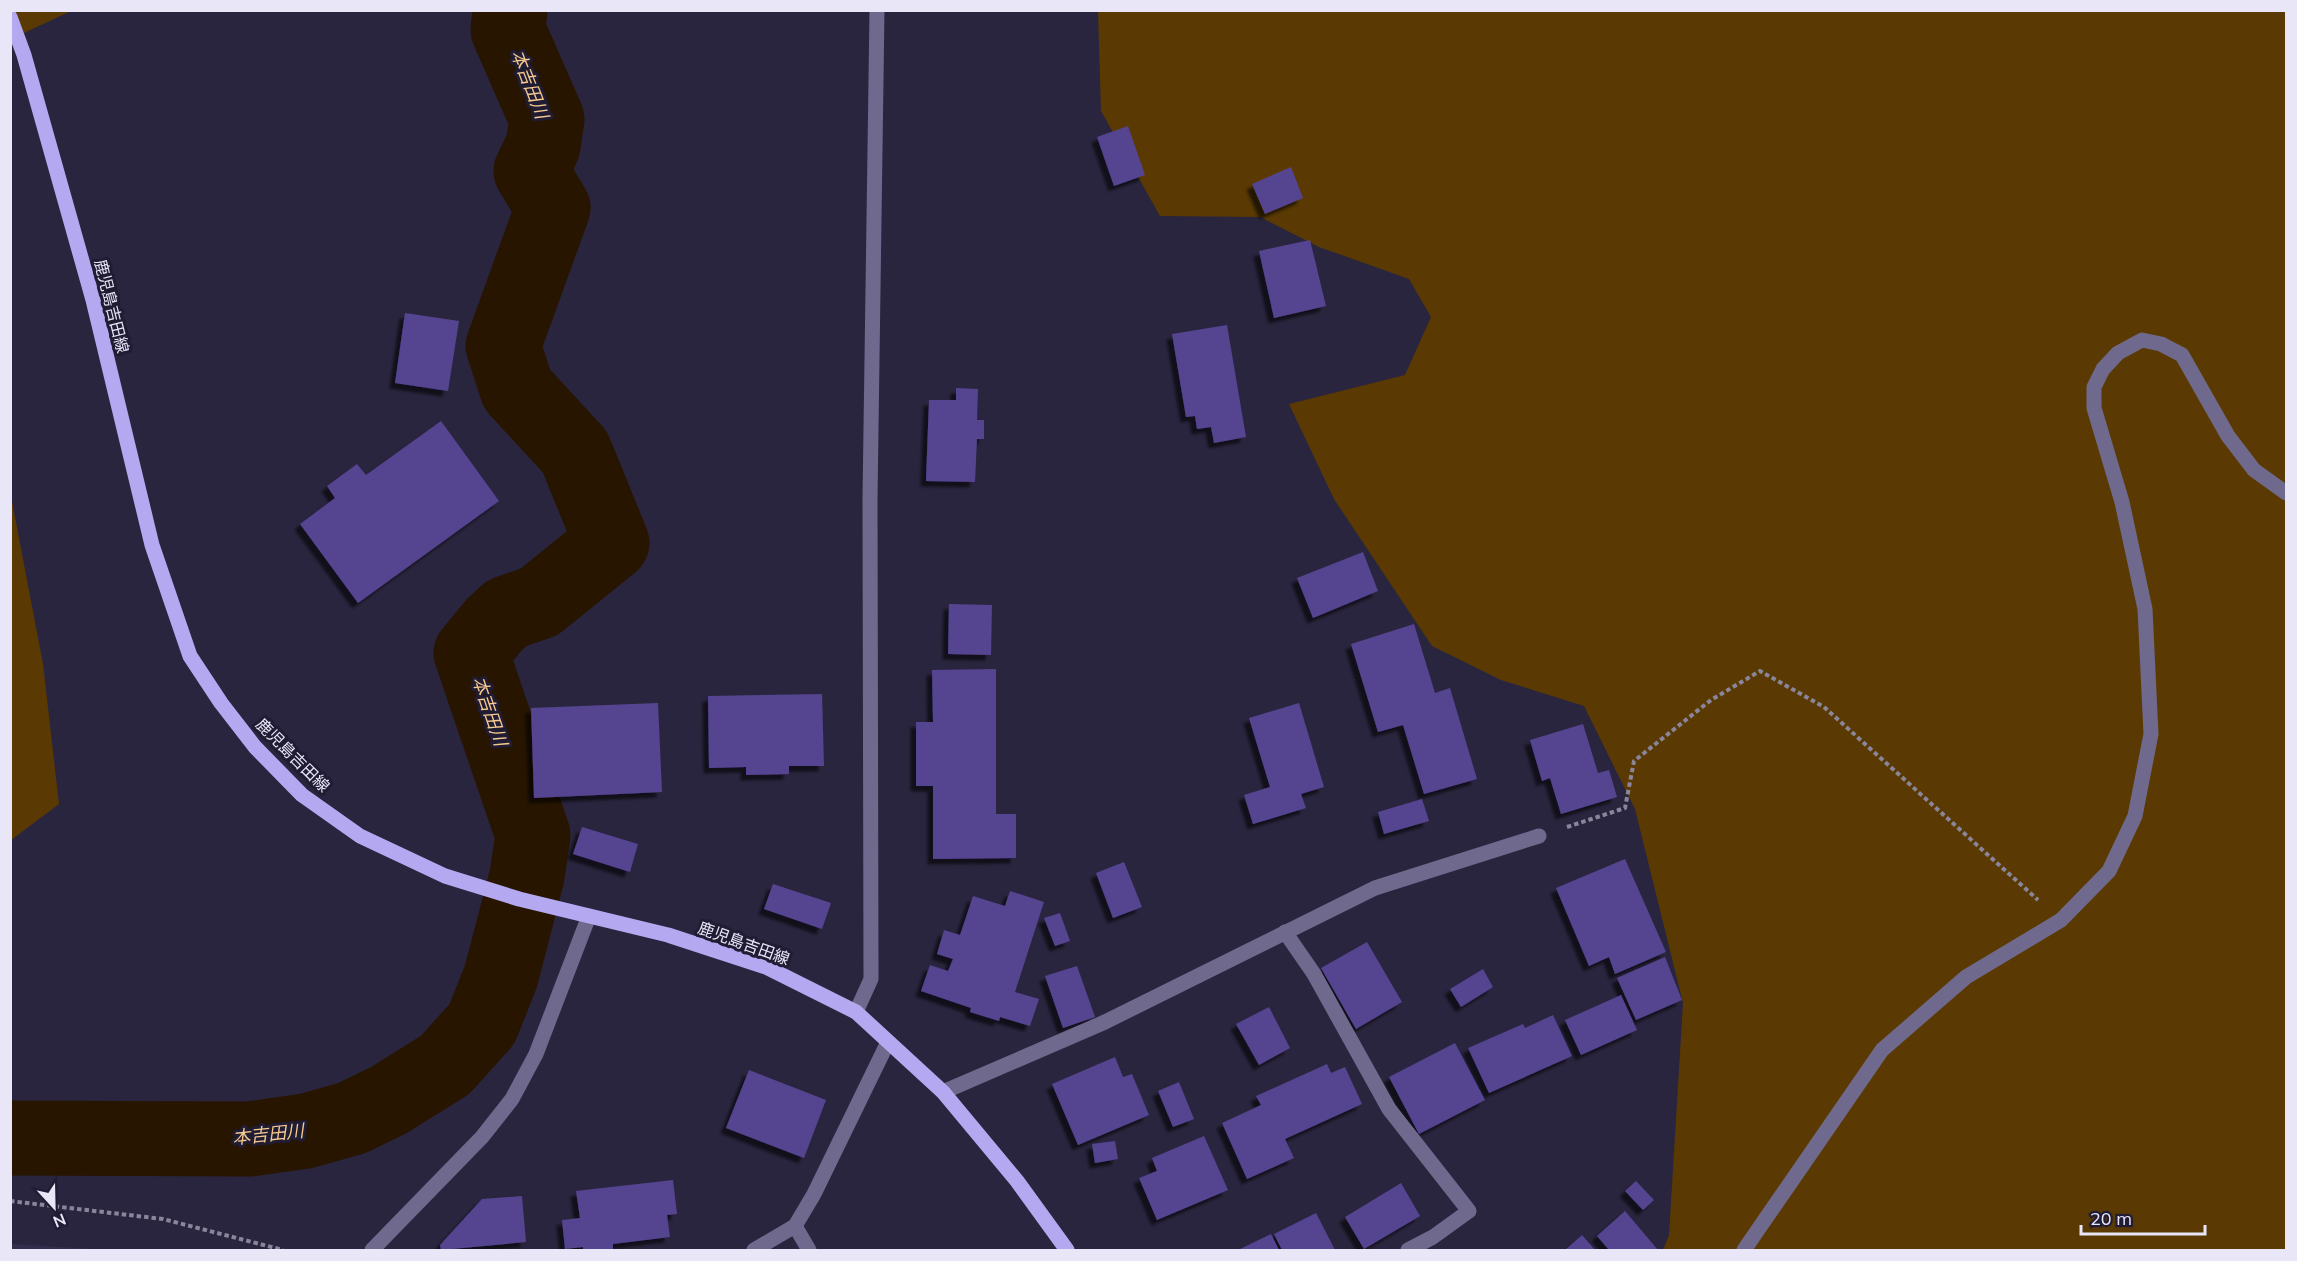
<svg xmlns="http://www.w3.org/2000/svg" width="2297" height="1261" font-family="Mulish,'Noto Sans JP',sans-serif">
  <defs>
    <filter id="shadow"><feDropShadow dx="-5.5" dy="5.5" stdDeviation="1.5" flood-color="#0009"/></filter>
  </defs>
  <rect width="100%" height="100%" fill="#2a253e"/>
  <path fill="#332e4c" d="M10,1244H11L109,1250H11Z"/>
  <g fill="#5a3a02">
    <path d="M11,10L71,11L11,39Z"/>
    <path d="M1098,11H2286V1250H1663L1669,1235L1683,1003L1635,809L1584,706L1501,680L1432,646L1334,499L1289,404L1405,375L1431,317L1409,279L1319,247L1260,217L1160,216L1101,111Z"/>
    <path d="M10,491L43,664L59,804L11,840Z"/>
  </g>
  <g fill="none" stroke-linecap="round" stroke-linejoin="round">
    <path stroke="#271500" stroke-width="75" d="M10,1138L249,1139L306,1131L352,1118L389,1100L445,1065L482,1024L501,976L527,876L533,835L471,653L494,625L507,613L539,602L612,543L575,452L517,389L503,346L553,208L531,171L543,146L547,119L508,30L510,10"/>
  </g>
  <g fill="#554491" filter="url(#shadow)">
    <path d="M1128,126L1145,175L1114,186L1097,137Z"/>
    <path d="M1291,167L1303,198L1265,214L1252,184Z"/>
    <path d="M1310,240L1326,306L1274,318L1259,251Z"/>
    <path d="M405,313L459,321L448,391L395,383Z"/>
    <path d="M1227,325L1246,437L1214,443L1211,427L1197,429L1195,416L1186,417L1172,334Z"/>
    <path d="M956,388L978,389L977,420H984V439H977L975,482L926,481L929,400H956Z"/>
    <path d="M441,421L499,501L358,603L300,524L335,498L327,486L357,464L366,475Z"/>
    <path d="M1363,552L1378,591L1313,618L1297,578Z"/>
    <path d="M949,604L992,605L991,655L948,654Z"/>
    <path d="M1414,624L1435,693L1450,688L1477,779L1424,794L1403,725L1378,732L1351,644Z"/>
    <path d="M996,669V814H1016V858L933,859V786H916V722H933L932,670Z"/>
    <path d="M822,694L824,766H789V774L746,775V767L709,768L708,696Z"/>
    <path d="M658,703L662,792L534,798L531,708Z"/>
    <path d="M1299,703L1324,787L1301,794L1306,808L1253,824L1244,795L1270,787L1249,718Z"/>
    <path d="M1583,724L1598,773L1609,770L1617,797L1561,814L1550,778L1542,781L1530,740Z"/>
    <path d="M1422,799L1429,821L1384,834L1378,812Z"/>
    <path d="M582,827L638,844L630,872L573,854Z"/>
    <path d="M1625,859L1666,952L1615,974L1609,957L1589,966L1556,888Z"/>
    <path d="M1124,862L1142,907L1113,918L1096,873Z"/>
    <path d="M773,884L831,903L822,929L764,909Z"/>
    <path d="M1010,891L1044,902L1015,992L1039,999L1030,1026L1000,1017L999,1021L970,1012L971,1008L921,991L930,965L948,971L953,959L937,954L944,930L960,935L973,896L1005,906Z"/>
    <path d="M1060,913L1070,941L1055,946L1044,918Z"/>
    <path d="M1367,942L1402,1002L1356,1029L1321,968Z"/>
    <path d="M1665,957L1682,1000L1636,1020L1617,978Z"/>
    <path d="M1077,966L1095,1017L1063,1028L1045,976Z"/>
    <path d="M1483,969L1493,987L1461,1007L1450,989Z"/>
    <path d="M1621,995L1637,1030L1581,1055L1565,1020Z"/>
    <path d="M1269,1007L1290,1048L1259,1065L1236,1024Z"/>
    <path d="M1553,1015L1572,1056L1489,1093L1468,1048L1523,1024L1525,1028Z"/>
    <path d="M1455,1043L1485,1100L1419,1134L1389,1077Z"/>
    <path d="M1115,1057L1123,1077L1132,1074L1149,1115L1078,1145L1052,1084Z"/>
    <path d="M1327,1064L1331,1073L1345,1067L1362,1104L1285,1139L1294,1158L1247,1179L1222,1123L1261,1105L1256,1096Z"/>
    <path d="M749,1070L826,1100L804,1158L726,1128Z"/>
    <path d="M1179,1082L1194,1119L1173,1127L1158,1091Z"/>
    <path d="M1204,1136L1228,1190L1157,1220L1139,1178L1157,1171L1152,1158Z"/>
    <path d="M1115,1141L1118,1159L1095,1163L1092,1144Z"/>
    <path d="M673,1180L677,1214L667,1215L670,1237L613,1244V1250H583V1247L565,1249L562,1220L580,1218L576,1191Z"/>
    <path d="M1636,1181L1654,1200L1643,1210L1625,1191Z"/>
    <path d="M1401,1183L1420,1216L1364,1249L1345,1217Z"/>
    <path d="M522,1196L526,1242L441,1250L440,1245L482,1199Z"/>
    <path d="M1625,1211L1658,1250H1609L1597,1236Z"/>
    <path d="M1316,1213L1335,1250H1282L1274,1234Z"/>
    <path d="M1271,1234L1279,1250H1238Z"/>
    <path d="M1582,1235L1595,1250H1565Z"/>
  </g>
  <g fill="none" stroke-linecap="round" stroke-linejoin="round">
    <g stroke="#89859a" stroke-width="4" stroke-dasharray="4.5 3" stroke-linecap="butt">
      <path d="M1567,827L1625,808L1634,761L1711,700L1760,671L1824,707L2038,900"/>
      <path d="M10,1201L163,1219L283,1250"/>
    </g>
    <g stroke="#6f6a8d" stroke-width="15">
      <path d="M1285,932L1314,974L1389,1109L1469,1211L1433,1237L1408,1250"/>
      <path d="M856,1012L871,979L870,499L877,10"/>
      <path d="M943,1092L1105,1022L1375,888L1539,836"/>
      <path d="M795,1226L809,1250"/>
      <path d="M372,1250L482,1137L512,1099L536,1054L589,916"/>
      <path d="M754,1250L795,1226L814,1194L888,1042"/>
      <path d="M1744,1250L1882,1050L1966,977L2061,920L2109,871L2135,816L2151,734L2145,609L2122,502L2094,408V387L2103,369L2118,353L2142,340L2161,344L2182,355L2228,436L2254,470L2286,493"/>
    </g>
    <path stroke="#b4a9f1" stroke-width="15" d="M10,17L24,55L93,300L152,545L190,656L221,703L255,747L302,795L360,836L445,876L519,899L668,935L766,967L856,1012L943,1092L1017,1181L1067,1250"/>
  </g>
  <g text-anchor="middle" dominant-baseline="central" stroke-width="6" stroke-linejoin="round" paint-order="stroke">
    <g font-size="16" fill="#e8e6f7" stroke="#201c34">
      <text transform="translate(112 306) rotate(76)">鹿児島吉田線</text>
      <text transform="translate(293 755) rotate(45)">鹿児島吉田線</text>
      <text transform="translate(744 943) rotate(20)">鹿児島吉田線</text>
    </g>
    <g font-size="18" font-style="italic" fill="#f6c98e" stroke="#201c34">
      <text transform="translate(530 84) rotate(69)">本吉田川</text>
      <text transform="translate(490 711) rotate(71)">本吉田川</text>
      <text transform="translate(268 1134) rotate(-6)">本吉田川</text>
    </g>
  </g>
  <rect width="2297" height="1261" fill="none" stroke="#e8e6f7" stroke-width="24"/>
  <g transform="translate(54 1207) rotate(158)" stroke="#201c34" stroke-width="4.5" paint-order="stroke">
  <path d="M0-4.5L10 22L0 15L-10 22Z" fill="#e8e6f7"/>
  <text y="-9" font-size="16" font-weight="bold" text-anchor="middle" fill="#e8e6f7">N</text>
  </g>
  <path d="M2081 1225v9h124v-9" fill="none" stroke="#e8e6f7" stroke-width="3"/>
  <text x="2090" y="1225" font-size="18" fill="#e8e6f7" stroke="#201c34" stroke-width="4.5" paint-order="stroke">20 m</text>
</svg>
